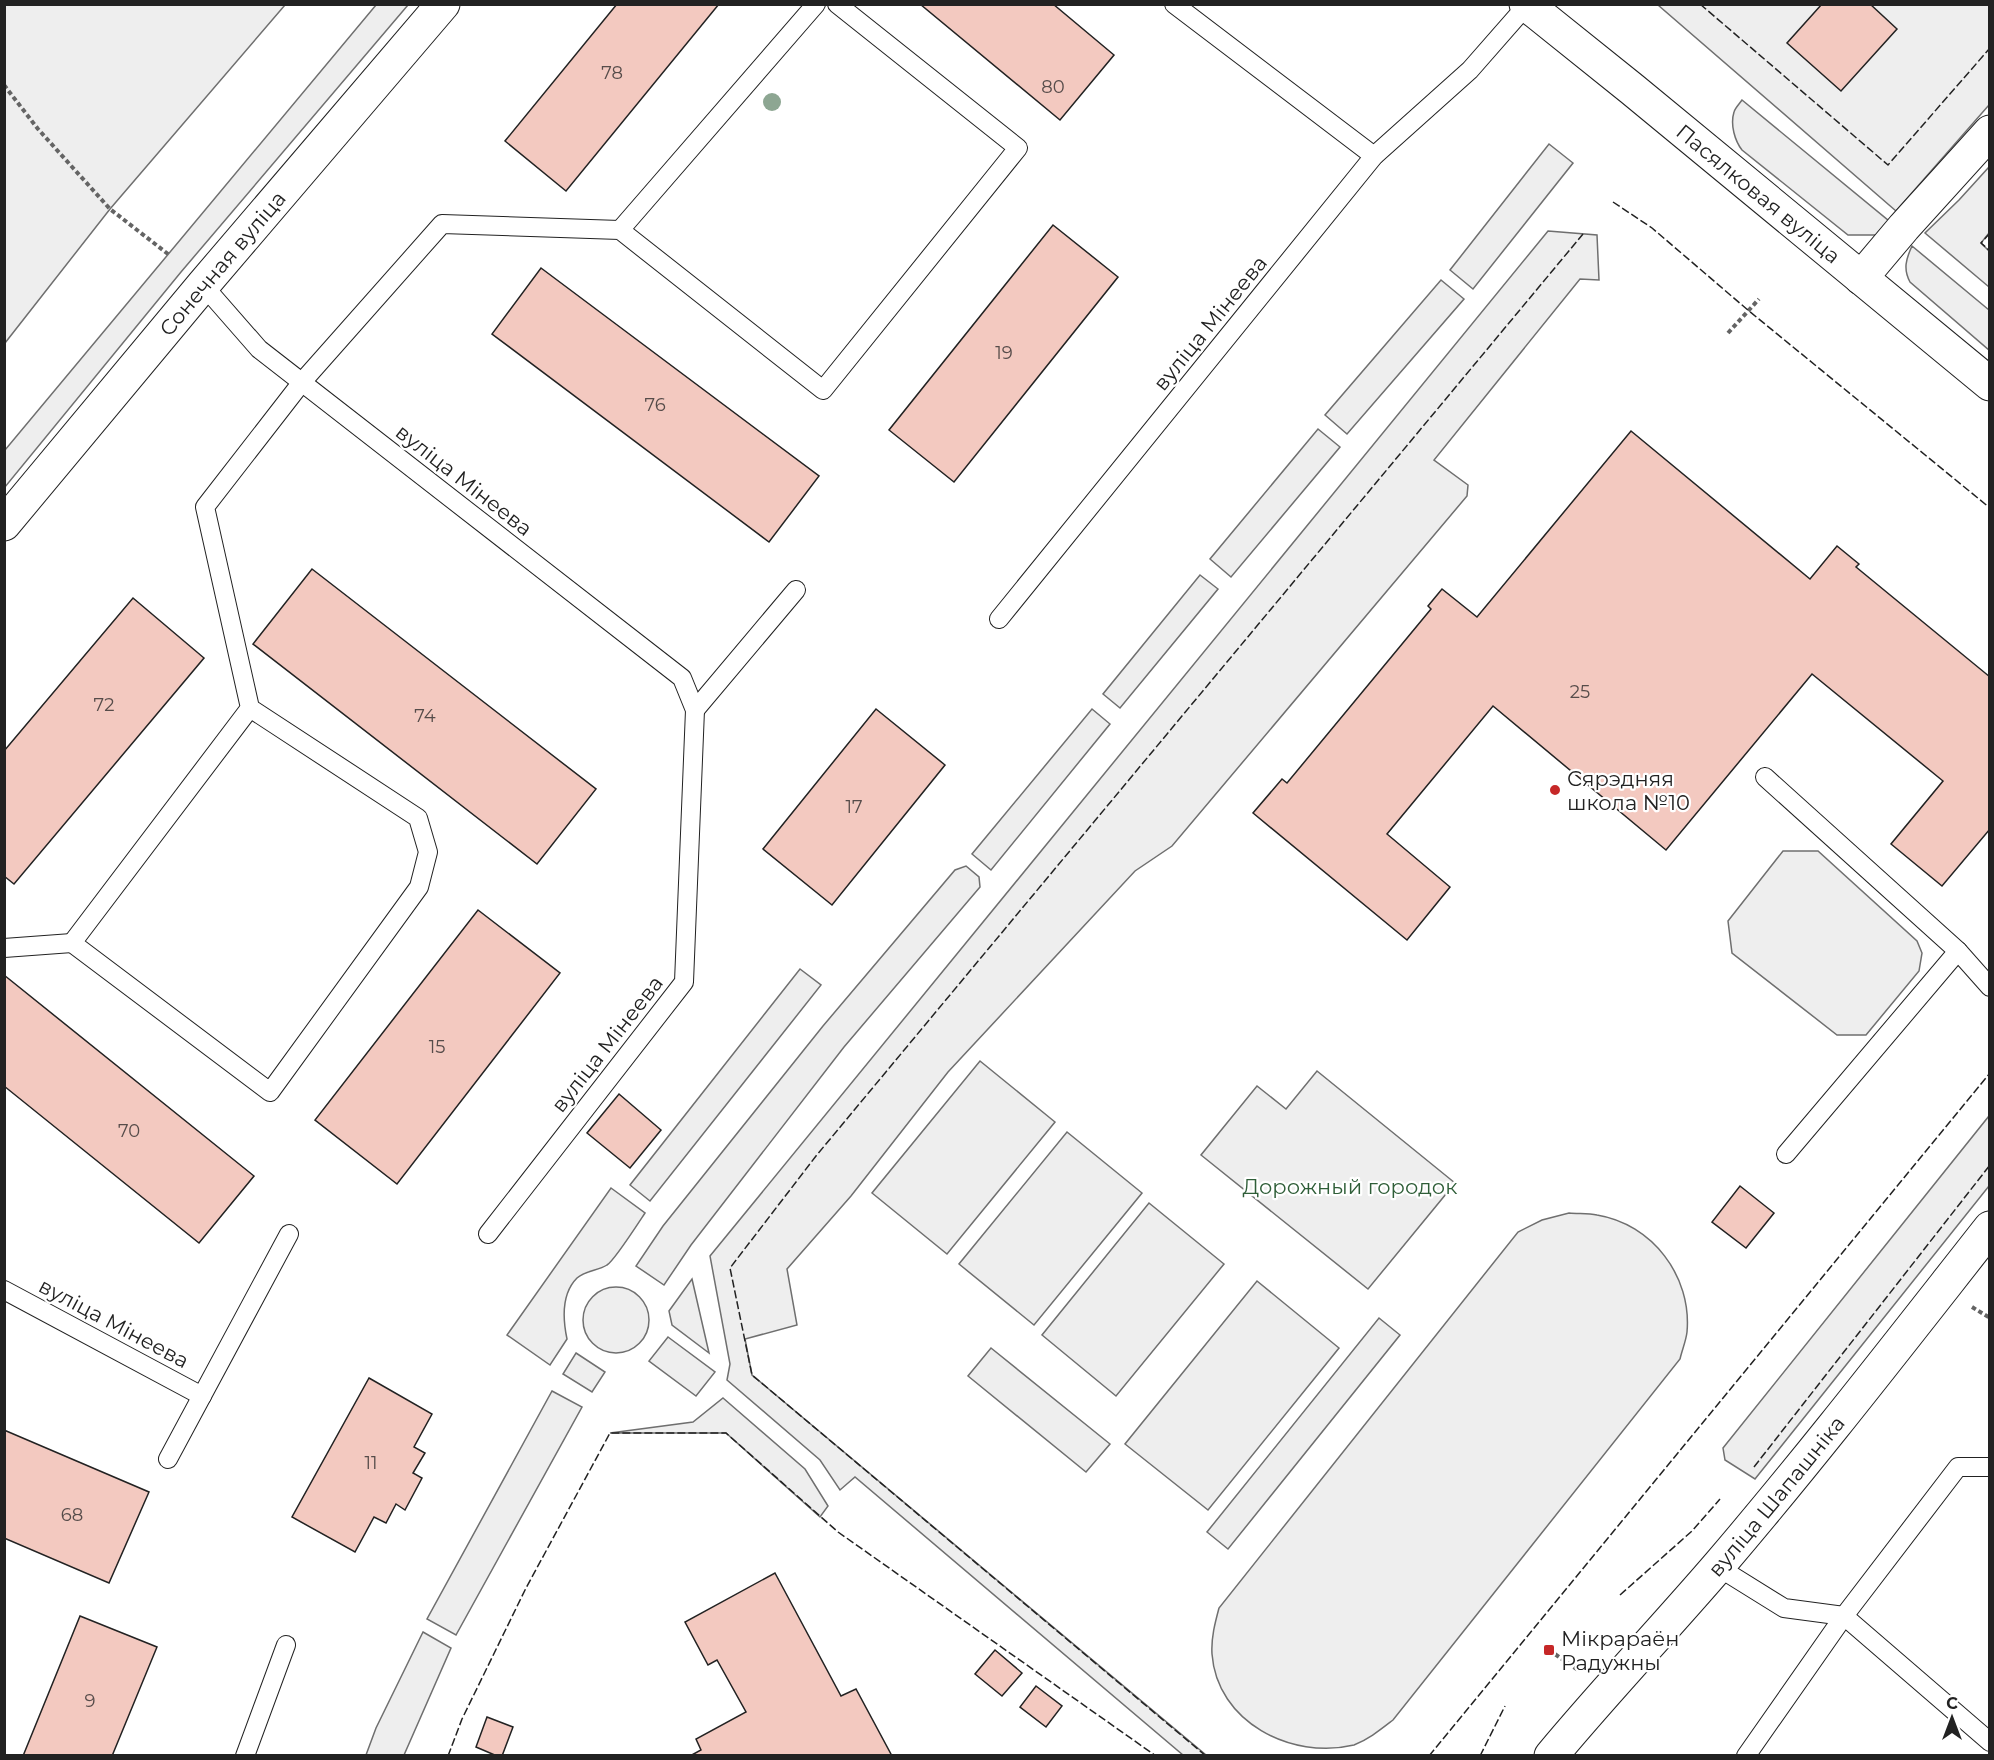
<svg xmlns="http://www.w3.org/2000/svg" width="1994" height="1760" font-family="Montserrat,sans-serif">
  <rect width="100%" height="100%" fill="#fff"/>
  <g fill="#eee" stroke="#6f6f6f" stroke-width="1.5">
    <path d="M5,4L285,5L110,209L5,343Z"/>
    <path d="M376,5H408L181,272L5,487V450Z"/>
    <path d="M1658,5H1989V105L1896,211Z"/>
    <path d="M1742,100L1889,221L1879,235H1848L1742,150C1735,141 1730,125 1734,112C1735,108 1740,103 1742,100Z"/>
    <path d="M1549,144L1573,163L1473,289L1450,270Z"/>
    <path d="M1989,167V233L1981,243L1989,251V287L1925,233L1959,200Z"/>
    <path d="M1548,231L1597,235L1599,280L1580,279L1434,460L1468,485L1467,496L1172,846L1135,871L948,1072L851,1196L787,1269L797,1325L745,1339L752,1375L1206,1755H1183L855,1477L840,1490L820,1460L727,1380L730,1364L710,1256Z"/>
    <path d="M1912,246L1989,310V350L1910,282C1903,269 1906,259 1912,246Z"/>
    <path d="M1441,280L1464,299L1347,434L1325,415Z"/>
    <path d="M1318,429L1340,447L1231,577L1210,559Z"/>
    <path d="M1200,575L1218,589L1120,708L1103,694Z"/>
    <path d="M1092,709L1110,724L991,870L972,854Z"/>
    <path d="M1783,851H1818L1917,941L1922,953L1919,971L1866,1035H1837L1732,953L1728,921Z"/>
    <path d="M966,866L979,877L980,887L844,1047L691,1245L664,1285L636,1266L663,1226L823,1026L955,870Z"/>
    <path d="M800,969L821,985L650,1201L630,1185Z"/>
    <path d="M980,1061L1055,1122L947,1254L872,1193Z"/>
    <path d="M1317,1071L1455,1183L1368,1289L1201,1155L1257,1086L1286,1109Z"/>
    <path d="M1989,1116V1186L1755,1479L1725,1460L1723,1448Z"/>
    <path d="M1067,1132L1142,1193L1034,1325L959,1264Z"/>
    <path d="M611,1188L645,1213C639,1222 614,1261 607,1265C598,1271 586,1270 577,1278C561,1294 563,1320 567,1339L550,1365L507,1335Z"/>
    <path d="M1149,1203L1224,1264L1116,1396L1042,1335Z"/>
    <path d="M1569,1213C1578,1214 1588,1213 1597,1215C1652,1224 1692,1276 1687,1332C1686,1341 1682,1350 1680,1359L1393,1720C1380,1730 1369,1739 1354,1745C1291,1760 1217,1722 1212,1654C1211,1638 1215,1623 1219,1608L1518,1232L1542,1220Z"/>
    <path d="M692,1279L709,1353L672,1325L669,1311Z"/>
    <path d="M1257,1281L1339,1348L1208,1510L1125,1444Z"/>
    <circle cx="616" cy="1320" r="33"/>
    <path d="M1379,1318L1400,1335L1228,1549L1207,1532Z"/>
    <path d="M668,1337L715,1372L696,1396L649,1361Z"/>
    <path d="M991,1348L1110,1444L1086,1472L968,1376Z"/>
    <path d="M576,1353L605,1372L592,1392L563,1374Z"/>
    <path d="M552,1391L582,1407L456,1635L427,1619Z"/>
    <path d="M723,1398L805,1469L828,1506L820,1517L726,1433H610L693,1422Z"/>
    <path d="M423,1632L451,1648L404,1755H366L376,1728Z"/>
  </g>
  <g fill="#f3c9c0" stroke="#222" stroke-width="1.5">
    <path d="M617,4H719L566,191L505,141Z"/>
    <path d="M920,4H1053L1114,55L1060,120Z"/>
    <path d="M1822,4H1870L1897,29L1841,91L1787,43Z"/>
    <path d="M1053,225L1118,277L954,482L889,430Z"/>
    <path d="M541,268L819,476L769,542L492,334Z"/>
    <path d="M1631,431L1810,579L1837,546L1859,564L1856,567L1990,677V829L1942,886L1891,844L1943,781L1812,674L1666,850L1493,706L1387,834L1450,887L1407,940L1253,813L1282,779L1287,783L1431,609L1428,606L1442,589L1477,617Z"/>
    <path d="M312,569L596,789L537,864L253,644Z"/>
    <path d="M133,598L204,658L14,884L4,876V751Z"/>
    <path d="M876,709L945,765L832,905L763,849Z"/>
    <path d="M478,910L560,973L397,1184L315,1120Z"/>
    <path d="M4,975L254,1176L199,1243L4,1086Z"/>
    <path d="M619,1094L661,1130L630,1168L587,1133Z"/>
    <path d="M1740,1186L1774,1213L1746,1248L1712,1222Z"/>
    <path d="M369,1378L432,1414L414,1447L425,1453L413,1473L422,1478L405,1510L396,1504L386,1523L374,1517L355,1552L292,1517Z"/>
    <path d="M4,1430L149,1492L109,1583L4,1538Z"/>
    <path d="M775,1573L841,1696L856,1689L892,1756H690L701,1750L696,1739L746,1712L717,1660L708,1665L685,1622Z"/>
    <path d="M80,1616L157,1647L112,1756H23Z"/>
    <path d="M995,1650L1022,1673L1002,1696L975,1674Z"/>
    <path d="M1036,1686L1062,1706L1046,1727L1020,1707Z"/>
    <path d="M487,1717L513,1727L502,1756H497L476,1747Z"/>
  </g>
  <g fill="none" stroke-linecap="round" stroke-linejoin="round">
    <g stroke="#222" stroke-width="20">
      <g id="lane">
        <path d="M1174,4L1374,156"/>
        <path d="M620,230L816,4"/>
        <path d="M203,285L259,349L682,678L695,710L684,982L488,1234"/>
        <path d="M999,619L1374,156L1470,70L1527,5"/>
        <path d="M250,708L72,943L270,1092L419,887L428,852L418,818L250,708L205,507L302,382L442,224L620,230L823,390L1018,148L837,4"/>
        <path d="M695,710L796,590"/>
        <path d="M1765,777L1958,951L1990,987"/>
        <path d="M4,948L72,943"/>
        <path d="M1786,1154L1958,951"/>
        <path d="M4,1290L202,1396"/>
        <path d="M168,1459L289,1234"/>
        <path d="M1718,1567L1784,1608L1844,1616L1990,1742"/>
        <path d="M245,1756L286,1645"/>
        <path d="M1746,1756L1844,1616L1958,1467H1990"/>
      </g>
    </g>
    <g stroke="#222" stroke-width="35">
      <path id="street" d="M1861,278L1904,227L1990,132"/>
    </g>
    <g stroke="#222" stroke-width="35">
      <g id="secondary">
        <path id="s1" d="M1526,4L1632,89L1990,384"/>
        <path id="s2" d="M4,524L203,285L443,4"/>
        <path id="s3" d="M1551,1756C1605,1691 1664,1629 1719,1565C1813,1455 1901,1341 1990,1228"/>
      </g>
    </g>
    <g stroke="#646464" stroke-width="4" stroke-dasharray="4.5 3" stroke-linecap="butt">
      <path d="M4,85L38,129L110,209L168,254"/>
      <path d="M1728,333L1759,299"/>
      <path d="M1972,1307L1990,1318"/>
      <path d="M1549,1650L1578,1670"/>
    </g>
    <use href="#lane" stroke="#fff" stroke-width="18"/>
    <use href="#street" stroke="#fff" stroke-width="33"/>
    <use href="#secondary" stroke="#fff" stroke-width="33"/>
    <g stroke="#222" stroke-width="1.5" stroke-dasharray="8 3" stroke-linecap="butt">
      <path d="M1700,4L1888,165L1990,48"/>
      <path d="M1613,202L1652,228L1749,311L1990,508"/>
      <path d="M1990,233L1981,243L1990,251"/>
      <path d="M1754,1467L1990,1165"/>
      <path d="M1620,1595L1692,1531L1720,1499"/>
      <path d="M448,1756L462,1719L526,1588L610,1433H726L838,1532L1156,1756"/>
      <path d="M1206,1756L752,1375L730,1268L816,1156L1583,234"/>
      <path d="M1429,1756L1990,1073"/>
      <path d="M1480,1756L1505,1706"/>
    </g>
  </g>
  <circle fill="#8da692" cx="772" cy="102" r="9"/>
  <g fill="#c62828" stroke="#fff" stroke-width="2">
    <circle cx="1555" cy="790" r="6"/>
    <rect x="1543" y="1644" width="12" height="12" rx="3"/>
  </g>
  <g text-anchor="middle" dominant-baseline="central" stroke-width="4.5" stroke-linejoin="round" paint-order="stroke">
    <g font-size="18" fill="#564c4a">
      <text x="612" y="73">78</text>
      <text x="1053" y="87">80</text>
      <text x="1004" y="353">19</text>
      <text x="655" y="405">76</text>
      <text x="1580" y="692">25</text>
      <text x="104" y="705">72</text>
      <text x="425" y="716">74</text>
      <text x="854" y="807">17</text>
      <text x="437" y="1047">15</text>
      <text x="129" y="1131">70</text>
      <text x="371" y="1463">11</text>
      <text x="72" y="1515">68</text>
      <text x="90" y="1701">9</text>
    </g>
    <g font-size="21" fill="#222" stroke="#fff">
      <text stroke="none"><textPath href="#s1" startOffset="300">Пасялковая вуліца</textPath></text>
      <text stroke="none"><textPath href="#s2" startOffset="340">Сонечная вуліца</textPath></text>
      <text transform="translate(1210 323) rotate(-51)">вуліца Мінеева</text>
      <text transform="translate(464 480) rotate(38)">вуліца Мінеева</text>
      <text transform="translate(607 1044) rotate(-52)">вуліца Мінеева</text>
      <text transform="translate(114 1323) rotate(28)">вуліца Мінеева</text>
      <text stroke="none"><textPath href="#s3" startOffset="344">вуліца Шапашніка</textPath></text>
    </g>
    <g font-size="21" fill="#222" stroke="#fff" text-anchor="start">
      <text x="1567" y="778">Сярэдняя<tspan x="1567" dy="24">школа №10</tspan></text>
      <text x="1561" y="1638">Мікрараён<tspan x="1561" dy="24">Радужны</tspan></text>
    </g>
    <g font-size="21" fill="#2f5e38" stroke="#fff">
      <text x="1350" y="1186">Дорожный городок</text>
    </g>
  </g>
  <rect width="1994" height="1760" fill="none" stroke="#222222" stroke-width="12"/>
  <g transform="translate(1952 1718)" stroke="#ffffff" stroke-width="4.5" paint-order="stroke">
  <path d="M0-4.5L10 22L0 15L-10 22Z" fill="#222222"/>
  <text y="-9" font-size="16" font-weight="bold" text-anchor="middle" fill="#222222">С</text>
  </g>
</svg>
